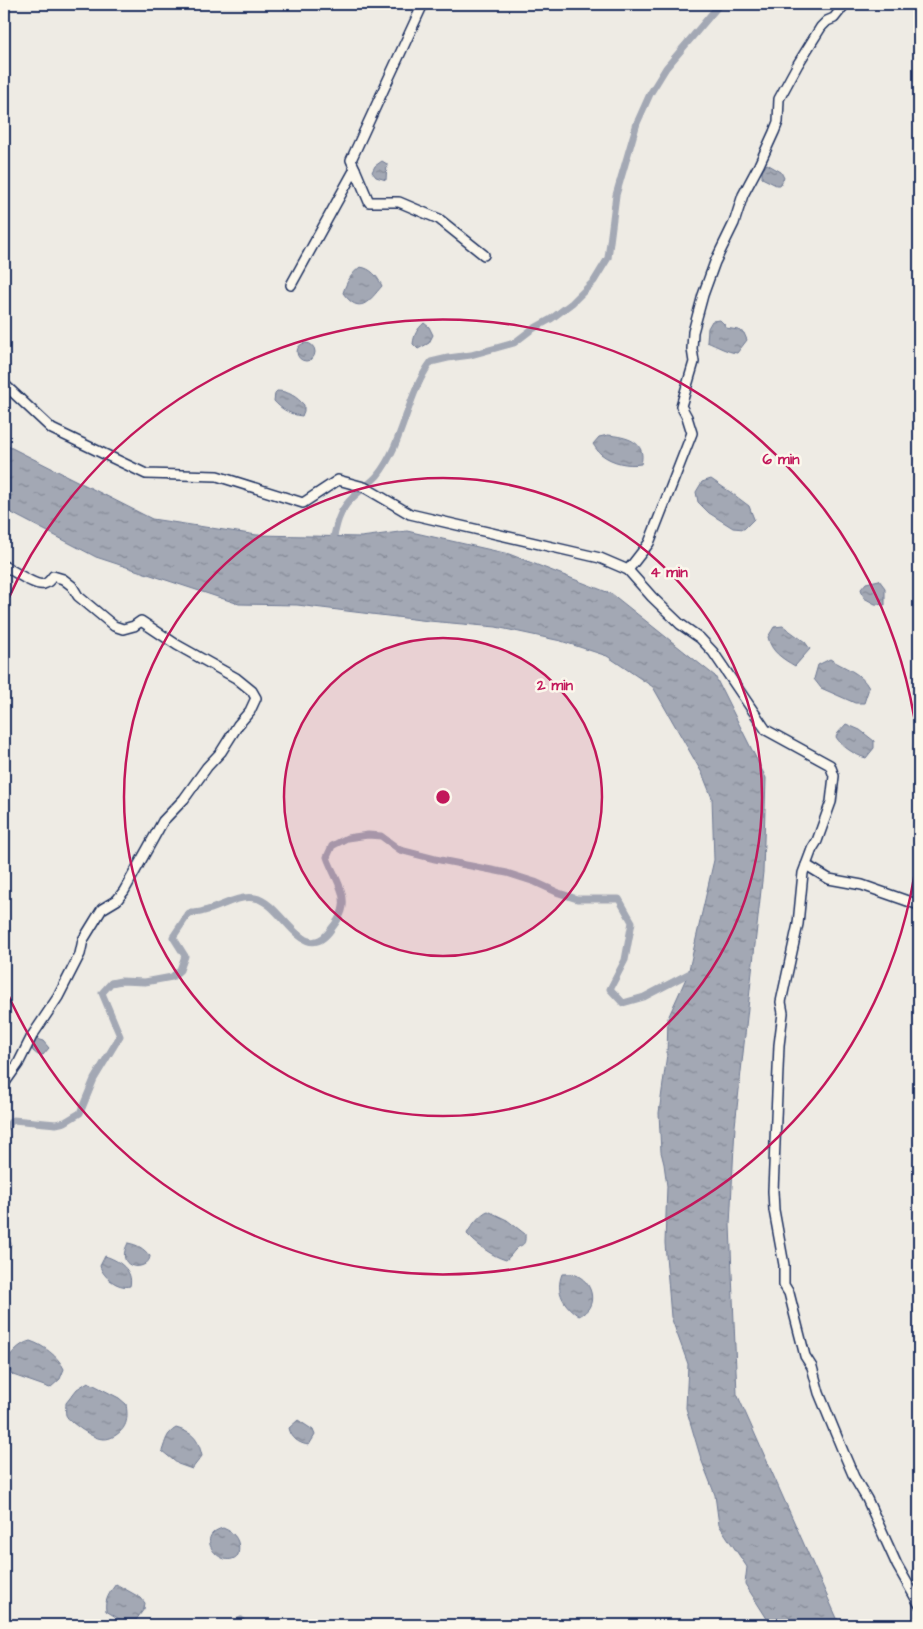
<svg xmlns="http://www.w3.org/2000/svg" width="923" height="1629" font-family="'Architects Daughter',sans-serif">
  <defs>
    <pattern id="water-ripples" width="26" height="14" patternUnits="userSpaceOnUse" patternTransform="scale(1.25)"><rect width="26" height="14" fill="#a3a8b4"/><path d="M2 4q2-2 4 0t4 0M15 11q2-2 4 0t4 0" fill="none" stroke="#848996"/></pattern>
  </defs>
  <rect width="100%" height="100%" fill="#eeebe4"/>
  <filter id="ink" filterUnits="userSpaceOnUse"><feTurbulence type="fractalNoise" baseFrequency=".02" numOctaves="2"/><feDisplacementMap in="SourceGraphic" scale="10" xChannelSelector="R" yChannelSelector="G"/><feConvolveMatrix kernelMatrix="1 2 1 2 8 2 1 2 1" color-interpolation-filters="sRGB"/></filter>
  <g filter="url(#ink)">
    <g fill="url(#water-ripples)" stroke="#6d7892">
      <path d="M382,161L387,164L386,180L376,177L372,172L375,166Z"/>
      <path d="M767,164L781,172L784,178L780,185H776L762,178V171Z"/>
      <path d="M360,267C371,268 378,277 382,286C369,301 360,316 343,293C346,283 351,274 360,267Z"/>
      <path d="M720,320L724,324L726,328L738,330L744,333L747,340L737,353C727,352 717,346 707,342L708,328L712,321Z"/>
      <path d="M424,323L429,327L433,335L429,343L418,349L413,344C414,335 417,329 424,323Z"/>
      <circle cx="306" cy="352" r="9"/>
      <path d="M277,391C288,391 297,397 304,405V411L302,416C291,415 281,409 274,401L275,393Z"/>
      <path d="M608,435C626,437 647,441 641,464C628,466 612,463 601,454C598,452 595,447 593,444L599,437Z"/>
      <path d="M4,444L152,519L257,535L361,537L407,531L509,554L612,594L715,676L766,778L763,872L735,1126L730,1225L737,1394L840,1625H771L745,1584L747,1567L719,1525L715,1495L701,1459L686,1408L688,1364L671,1317L665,1243L667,1186L664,1164L661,1152L659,1113L667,1054L668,1018L688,974L714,860L712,798L702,773L653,687L607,656L561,641L496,627L429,621L297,605L239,604L96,557L4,509Z"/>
      <path d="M711,479L733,494L749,506L754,519L744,529L733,528L709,513L698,502L696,492L702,482Z"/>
      <path d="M879,580L885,588V605L875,604L864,598L861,589L866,583Z"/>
      <path d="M783,626L805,642L810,649L795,666C783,659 771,652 768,637L774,627Z"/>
      <path d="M830,659C844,668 861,672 869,688L864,703H855L821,688L814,679L818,665Z"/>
      <path d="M846,724L860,730L874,741V748L866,758C855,755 842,747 836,737L838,733Z"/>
      <path d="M36,1039L43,1041L49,1048L43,1055H38L33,1051L32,1048Z"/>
      <path d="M488,1211L507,1220L525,1234C526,1248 521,1243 515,1250C512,1253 510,1257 506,1260C492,1256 477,1245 467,1234C470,1227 481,1213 488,1211Z"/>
      <path d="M128,1243C138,1245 143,1248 150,1256C149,1272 113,1271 128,1243Z"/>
      <path d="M105,1256C118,1260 134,1270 130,1286C118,1289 103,1277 100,1266Z"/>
      <path d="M562,1274C567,1274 573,1273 578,1276C594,1284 598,1308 579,1316C564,1306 555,1292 562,1274Z"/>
      <path d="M30,1341C43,1345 58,1356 64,1369L60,1379L50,1388L13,1375L4,1365C10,1355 18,1344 30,1341Z"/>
      <path d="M88,1382L119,1398L126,1404C128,1417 128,1427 116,1435C103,1444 92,1436 81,1429C76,1425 68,1420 66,1415C65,1412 66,1406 66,1403L77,1389Z"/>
      <path d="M298,1420L313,1430L315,1435L309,1445C299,1444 291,1438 289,1428Z"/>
      <path d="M176,1428C193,1433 198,1438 202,1456L192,1469L178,1464L162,1451C166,1440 166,1434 176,1428Z"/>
      <path d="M223,1528C236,1533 241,1542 238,1555C224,1572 191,1536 223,1528Z"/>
      <path d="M116,1584L141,1598L145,1603L144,1609L133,1624L126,1623L106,1611C104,1600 110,1592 116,1584Z"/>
    </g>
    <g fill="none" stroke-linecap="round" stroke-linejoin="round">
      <g stroke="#a3a8b4" stroke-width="7">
        <path d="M333,540C336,528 338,515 346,505C354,494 368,486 377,476C404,443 406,396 431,362L448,358L471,355L514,343L531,330L551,319L572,303L594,281L608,258L616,195L637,123L650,94L666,68L720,4"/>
        <path d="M4,1129L13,1120L56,1124L65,1122L80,1113L94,1079L120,1036L102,993L111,983L121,981L145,982L172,977L180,970L185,956L173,937L189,913C194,913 199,913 204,911C221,907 237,895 255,898C283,903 304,970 332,928C336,923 340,917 342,911C348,893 332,873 327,857L332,846L347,838L368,835L381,836L400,850L435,859L507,873L535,882L559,893L577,899H619L632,922L625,960L610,989L623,1003L644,997L688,974"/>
        <path d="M4,1239L8,1244"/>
        <path d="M232,1625L241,1620"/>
      </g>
      <g stroke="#1b2f5e" stroke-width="12">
        <g id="minor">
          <path d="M355,169L369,202H399L439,219L484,255"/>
          <path d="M291,285L355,169L351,160L423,4"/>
          <path d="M4,384L52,429L146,474L217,476L303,503L338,480L364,487L410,514L600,558L628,570L652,597L680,624L700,638L713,652L766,730L830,765L834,776L831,802L817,841L812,849L803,873L798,924L781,1002L783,1013L779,1045L773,1191L774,1210L784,1265V1285L789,1293L805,1356L812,1367L819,1393L842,1449L854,1477L867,1499L897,1565L919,1604"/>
          <path d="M4,566C13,570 35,587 44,584C48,583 51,579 53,576L63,579L72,586L78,596L114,626L123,629L134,626L141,621L177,645L236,678L252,691L256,698L250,711L238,725L221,752L207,767L184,799L163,821L124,891L117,900L102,909L83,940L80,954L58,997L32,1036L18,1064L4,1084"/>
          <path d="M628,570L649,543L692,433L687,417L681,406L694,362L692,349L693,332L703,295L715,262L734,223L743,195L759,165L774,132L778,122L779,99L798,64L821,27L827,21L834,18L845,4"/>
          <path d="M806,865L829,879L862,885L919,905"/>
        </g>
      </g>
      <use href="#minor" stroke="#fbf7ec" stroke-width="9"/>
    </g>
  </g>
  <circle cx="443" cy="797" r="159" fill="#c2185b" fill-opacity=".12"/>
  <g fill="none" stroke="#c2185b" stroke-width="2.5">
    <circle cx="443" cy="797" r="159"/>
    <circle cx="443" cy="797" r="319"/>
    <path d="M919 839A478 478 0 0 1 5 988M5 606A478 478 0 0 1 919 755"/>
  </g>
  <circle cx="443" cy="797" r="8" fill="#c2185b" stroke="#fbf7ec" stroke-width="2.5"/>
  <g font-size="15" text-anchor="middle" font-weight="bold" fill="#c2185b" stroke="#fbf7ec" stroke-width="5" stroke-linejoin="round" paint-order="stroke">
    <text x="781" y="464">6 min</text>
    <text x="669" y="577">4 min</text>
    <text x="555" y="690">2 min</text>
  </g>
  <rect width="923" height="1629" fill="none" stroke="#fbf7ec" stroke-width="20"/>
  <rect x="10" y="10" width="903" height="1609" fill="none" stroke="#1b2f5e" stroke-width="2" filter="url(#ink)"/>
</svg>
